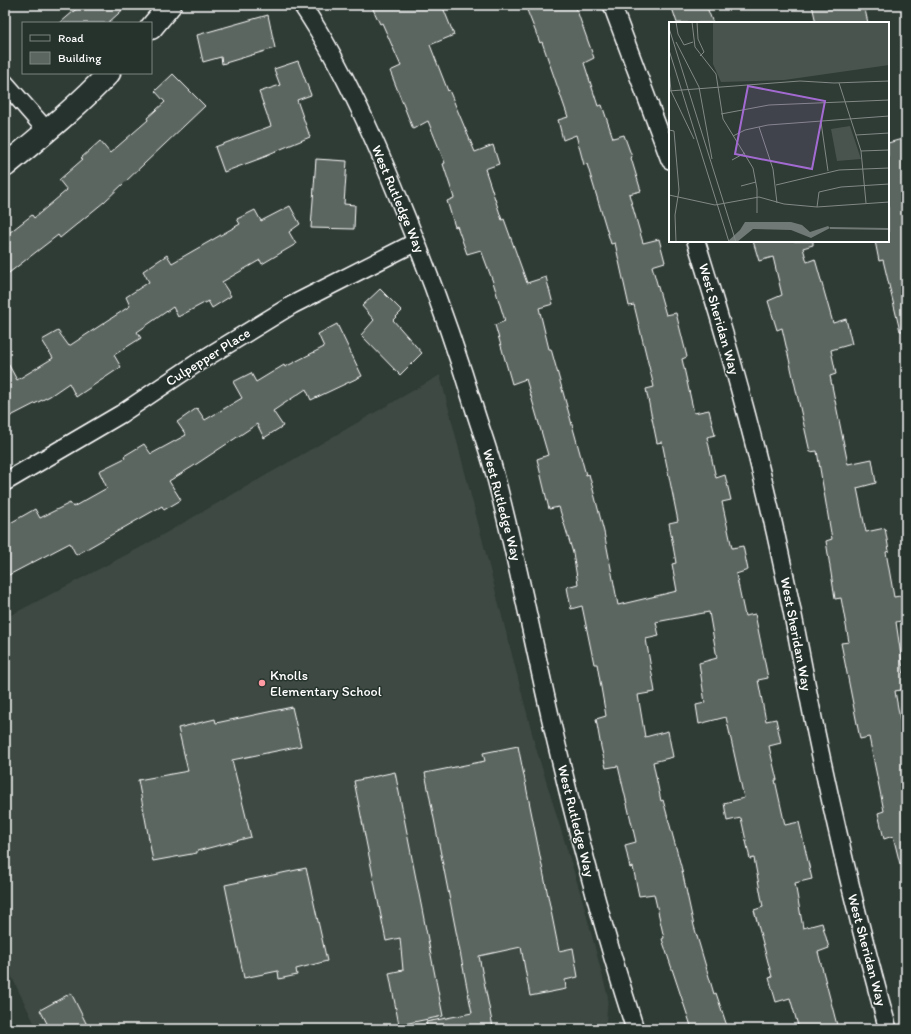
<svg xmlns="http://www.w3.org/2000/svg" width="911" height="1034" font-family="Itim,sans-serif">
  <rect width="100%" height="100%" fill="#2f3b35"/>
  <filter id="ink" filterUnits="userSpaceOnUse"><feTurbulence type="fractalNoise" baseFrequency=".025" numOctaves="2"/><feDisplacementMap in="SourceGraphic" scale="8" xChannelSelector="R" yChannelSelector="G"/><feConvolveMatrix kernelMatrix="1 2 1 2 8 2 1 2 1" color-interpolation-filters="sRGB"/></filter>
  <g filter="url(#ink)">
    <path fill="#3c4842" d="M440,375L536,748L582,898L608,997L606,1022L586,1029H37L5,963V618L143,546Z"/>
    <g fill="#5b6661" stroke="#fff">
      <path d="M81,5H128L108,23H60Z"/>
      <path d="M371,5H442L454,35L430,45L448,91L449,90L475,152L493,145L499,164L485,169L502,220L504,219L527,283L546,277L553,304L539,308L549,349H551L586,475L589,474L604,532L618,605L677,591L672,564L676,563L669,523L678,521L662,442L657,443L646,389L654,387L634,305L629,306L615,243L611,244L587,164L584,165L576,135L563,140L558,120L568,117L542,42L540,43L525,5H575L594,58L584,63L598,106L602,105L613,138L624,135L632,157L631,158L641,191L629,194L643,243L659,239L665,262L652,266L666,315L676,313L687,357L682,359L694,413L709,410L715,435L707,437L716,478L725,475L731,500L722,502L732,548L743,546L748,570L736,574L745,616L755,614L768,678L758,680L766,721L776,719L781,743L769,746L777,780H775L785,825L799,822L812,879L795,883L803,928L822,923L829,948L818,952L838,1029H799L790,998L776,1002L769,978L772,977L754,910L763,907L754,858L750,859L741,818L727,821L724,803L744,798L726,717L699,724L696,705L705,703L699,663L717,658L709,612L656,622L659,636L646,639L655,692L638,695L645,737L668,731L673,757L653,762L661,801L663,800L681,866L694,926L714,994L716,993L728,1029H692L662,939L664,938L654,894L639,896L633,867L630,868L625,845L636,842L618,766L606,768L601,747L596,719L606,716L597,664H594L582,606L571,609L567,587L578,584L573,553L559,507L549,509L537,459L548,455L526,379L512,384L495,325L505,321L493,282L481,250L467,254L457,226L455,227L447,201L454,198L443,164L445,163L428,121L413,129L390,71L401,66L382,23L380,24Z"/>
      <path d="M671,5H706L713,23H677Z"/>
      <path d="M812,5H864L868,23H816Z"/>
      <path d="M268,15L275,48L222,64L221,57L203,62L197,35Z"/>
      <path d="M298,61L311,95L297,100L310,137L264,156H267L224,172L215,147L271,126L259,92L280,85L274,69Z"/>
      <path d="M173,74L205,106L104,202L60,238L58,235L5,276V236L32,215L34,218L67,190L59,180L83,159L81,158L100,141L110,153L148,120L147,118L165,102L155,91Z"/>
      <path d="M902,139L906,154V331H900L883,260L879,261L875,241H888V143Z"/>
      <path d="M316,159L347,161L344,204L355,205L354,229L311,228Z"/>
      <path d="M290,206L300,224L289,232L296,244L262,264L260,260L222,282L231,296L212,308L208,301L178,317L173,307L137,332L141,338L114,355L121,367L76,397L69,383L50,396L5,419V358L17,380L53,358L42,340L58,331L69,346L130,306L126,297L149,282L143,271L167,255L172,263L240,224L237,219L255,210L261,221Z"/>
      <path d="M753,241H813V245L803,248L807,262L815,259L833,323L846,319L852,344L831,350L836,374L830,376L848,464L872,459L876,483L857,488L866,532L885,528L889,551L886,552L894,597L906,595V620L896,622L906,689L895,691L903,736H906V863L900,864L893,836L884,839L878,813L884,811L869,737L860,739L841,643L849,642L841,598L835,599L826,541L832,539L817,451L810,452L782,328L777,330L768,301L782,295L773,257L759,261Z"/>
      <path d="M380,289L402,311L393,320L422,353L400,375L361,335L374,320L362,306Z"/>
      <path d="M337,324L362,376L311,400L306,389L273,411L283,426L264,438L257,424L192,467L169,481L181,500L164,510L162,506L76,555L70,543L5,577V526L35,509L40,518L70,503L73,507L107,488L99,471L125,458L124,456L144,444L151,454L186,435L177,422L197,408L205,420L242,398L233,382L251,373L256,382L284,365L285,367L324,347L318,334Z"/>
      <path d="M292,707L301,746L232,760L251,837L197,851V853L153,861L138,780L188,771L178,728L215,719L216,723Z"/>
      <path d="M518,746L559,951L573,948L578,977L565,980L566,989L530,996L521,947L479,956L493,1027L483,1029H427L426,1022L472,1013L425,773L485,761L483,753Z"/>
      <path d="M395,772L443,1016L399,1025L389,973L403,970L400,938L386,941L354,781Z"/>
      <path d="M306,868L327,961L296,969L297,975L279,979L278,971L244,978L225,885Z"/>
      <path d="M71,993L89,1029H50L40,1010Z"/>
    </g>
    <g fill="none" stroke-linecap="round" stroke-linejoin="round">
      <g stroke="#fff" stroke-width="20">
        <g id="minor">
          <path d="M302,5C345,69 378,147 407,219C433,283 456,348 476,414C482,433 489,452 494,471C516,553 532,637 551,720C575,824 602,927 635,1029"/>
          <path d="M612,5L670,160"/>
          <path d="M5,83L47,131"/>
          <path d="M696,241C730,349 760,458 783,568C795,621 804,675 815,728C836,829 860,930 888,1029"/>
          <path d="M5,482L121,414L197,363L292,305L416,242"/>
        </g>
      </g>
      <g stroke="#fff" stroke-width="25">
        <g id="tertiary">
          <path d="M151,28L170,5"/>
          <path d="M5,166C41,136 77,107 109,73"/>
        </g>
      </g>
      <use href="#minor" stroke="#26332d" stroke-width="17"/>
      <use href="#tertiary" stroke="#26332d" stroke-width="22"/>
    </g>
  </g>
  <circle fill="#ff9aa2" stroke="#26332d" stroke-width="1.5" cx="262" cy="683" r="4"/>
  <g text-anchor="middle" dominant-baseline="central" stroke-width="3" stroke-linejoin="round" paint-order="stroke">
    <g font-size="14" fill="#fff" stroke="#26332d">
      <text transform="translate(398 199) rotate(67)">West Rutledge Way</text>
      <text transform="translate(719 319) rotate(74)">West Sheridan Way</text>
      <text transform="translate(208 357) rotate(-32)">Culpepper Place</text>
      <text transform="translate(502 505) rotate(75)">West Rutledge Way</text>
      <text transform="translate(796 634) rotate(79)">West Sheridan Way</text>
      <text transform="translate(576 821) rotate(76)">West Rutledge Way</text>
      <text transform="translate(867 950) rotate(75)">West Sheridan Way</text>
    </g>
    <g font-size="14" fill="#fff" stroke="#26332d" text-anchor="start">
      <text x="270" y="675">Knolls<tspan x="270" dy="16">Elementary School</tspan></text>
    </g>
  </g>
  <g transform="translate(669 22)">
    <rect width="220" height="220" fill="#2f3b35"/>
    <path d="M44,0H220V43L115,58L52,60L44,42ZM181,104L192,137L168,139L162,107Z" fill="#4a544f"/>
    <path d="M76,200H122L133,203L141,210L159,204L161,206L142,216L122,208L84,207L68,220H58L71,208Z" fill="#707975"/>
    <path fill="none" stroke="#707975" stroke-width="2" d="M161,206L220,207"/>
    <path fill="none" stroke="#828986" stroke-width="1" d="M7,0L9,12L15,23L24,20M23,0L26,25L47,52L54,97L84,146L88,167V191M28,0L29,17L35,30L31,34M0,6L67,220M7,20L30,65L43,137M0,28L60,220M0,48L2,69L25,117M170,61L192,129L197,181M0,69L131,59L165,61L220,59M52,92L100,83L220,78M152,100L159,149M90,105L104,147L108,181M0,108L5,109L10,168L6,193L7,220M187,113L220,111M64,114L76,108L99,103L220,94M192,129L220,128M63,138L76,131M107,163L170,148L220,146M72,164L87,160M0,173L46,183L90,175L115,182L148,185L220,180M148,185L150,170L172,165L220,162"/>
    <path fill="#a36bd2" fill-opacity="0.15" stroke="#a36bd2" stroke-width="2" d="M79,64L156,79L143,147L66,132Z"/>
    <rect width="220" height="220" fill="none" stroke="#fff" stroke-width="2"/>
  </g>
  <rect width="911" height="1034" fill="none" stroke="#26332d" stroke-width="20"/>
  <rect x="10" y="10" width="891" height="1014" fill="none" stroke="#fff" stroke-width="1.5" filter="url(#ink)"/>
  <rect x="22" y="22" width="130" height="52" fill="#26332d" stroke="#7d8581"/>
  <rect x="30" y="35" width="20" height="6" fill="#26332d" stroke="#7d8581"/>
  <text x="58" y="42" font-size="12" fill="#ffffff">Road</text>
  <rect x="30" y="52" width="20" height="12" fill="#5b6661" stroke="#7d8581"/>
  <text x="58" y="62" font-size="12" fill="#ffffff">Building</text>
</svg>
